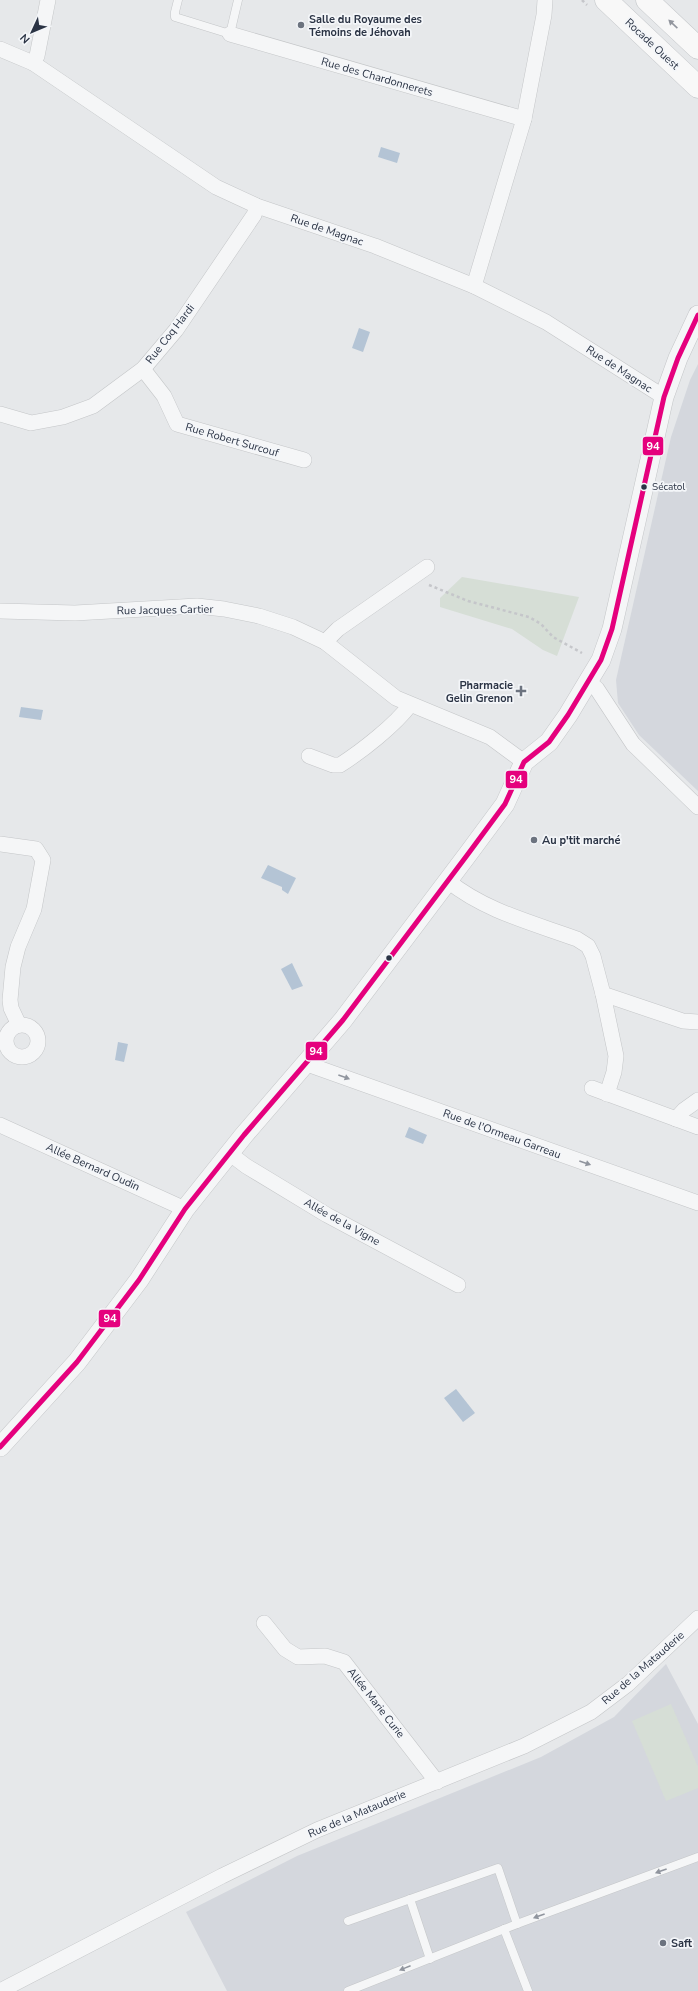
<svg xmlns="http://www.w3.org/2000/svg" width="698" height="1991" font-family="'Nunito Sans',sans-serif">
  <rect width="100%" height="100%" fill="#e6e8ea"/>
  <g fill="#d4d7dd">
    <path d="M698,364V791L639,735L618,703L616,680L671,437L690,380Z"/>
    <path d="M666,1664L698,1724V1991H227L186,1912L297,1856L541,1757L614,1717Z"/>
  </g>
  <g fill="#d6ded6">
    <path d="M462,577L579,597L557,656L543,650L512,629L440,607V598Z"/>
    <path d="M671,1704L698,1767V1788L666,1801L632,1721Z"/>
  </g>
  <g fill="#b4c4d5">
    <path d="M381,147L400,153L397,163L378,157Z"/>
    <path d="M359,328L370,332L363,352L352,348Z"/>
    <path d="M21,707L43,710L41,720L19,717Z"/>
    <path d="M268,865L296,878L288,894L282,890V887L261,878Z"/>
    <path d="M292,963L303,986L292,990L281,969Z"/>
    <path d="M118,1042L128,1044L124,1062L115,1060Z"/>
    <path d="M409,1127L427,1135L423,1144L405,1137Z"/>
    <path d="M456,1389L475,1413L463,1422L444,1398Z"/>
  </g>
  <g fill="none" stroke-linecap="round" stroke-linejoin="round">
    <g stroke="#c4c6c8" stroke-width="9">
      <g id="service">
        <path d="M178,0L175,12V17L230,34L238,0"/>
        <path d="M410,1899L430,1959"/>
        <path d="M348,1921L498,1868L517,1924"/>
        <path d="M504,1929L528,1991"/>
        <path d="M348,1991L517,1924L698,1857"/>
      </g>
    </g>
    <g stroke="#c4c6c8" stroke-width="16">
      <g id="minor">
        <path d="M230,34L524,119"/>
        <path d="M0,49L33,63L216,187L257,206L375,246L474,286L546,322L664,397"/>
        <path d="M33,63L37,56L48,0"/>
        <path d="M474,286L524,119L544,15L545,0"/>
        <path d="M143,369L164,396L177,424L304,460"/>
        <path d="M0,414L31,423L63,417L93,406L143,369L176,330L254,215L257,206"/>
        <path d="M0,611L75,613L197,606L224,609L259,616L293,627L325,642L396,698L490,737L524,762"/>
        <path d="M325,642L338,629L427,567"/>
        <path d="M589,682L597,689L633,744L698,807"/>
        <path d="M309,756L333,765H340C362,751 395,725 410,705"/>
        <path d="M0,844L36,849L43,860L34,909L18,947L13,967L10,1000L11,1008L19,1025"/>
        <path d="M448,881C485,911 533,923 577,939L588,946L593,956L603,994L683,1021L698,1022"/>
        <path d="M603,994L616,1056L614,1072L607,1094"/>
        <circle cx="22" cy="1041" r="16"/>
        <path d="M307,1064L698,1203"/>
        <path d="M592,1088L698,1127"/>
        <path d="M676,1119L684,1110L698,1100"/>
        <path d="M0,1125L185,1209"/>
        <path d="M229,1153L246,1166L327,1215L458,1285"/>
        <path d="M264,1623L285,1649L298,1657L325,1656L344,1662L437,1782"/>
        <path d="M0,1991L222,1876L317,1830L524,1746L591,1712L628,1684L698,1618"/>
      </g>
    </g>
    <g stroke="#c4c6c8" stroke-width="20">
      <path id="tertiary" d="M0,1447L77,1362L139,1280L185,1209L244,1135L343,1020L468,854L505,804L524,762L549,742L568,715L601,660L612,629L664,397L678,358L698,315"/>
    </g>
    <g stroke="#c2c5c8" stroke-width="23">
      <g id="primary">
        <path d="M606,0L698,87"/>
        <path d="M647,0L698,48"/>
      </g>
    </g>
    <g stroke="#c5c6ca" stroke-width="2.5" stroke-dasharray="3 3" stroke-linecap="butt">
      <path d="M582,0L587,5"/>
      <path d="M429,585L468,601L529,617L541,624L553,637L582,653"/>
    </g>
    <use href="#service" stroke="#f5f6f7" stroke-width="8"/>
    <use href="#minor" stroke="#f5f6f7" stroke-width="15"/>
    <use href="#tertiary" stroke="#f5f6f7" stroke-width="19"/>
    <use href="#primary" stroke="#f8f8f8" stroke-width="22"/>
    <g stroke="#f4f6f9" stroke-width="8">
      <path id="bus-1" d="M0,1447L77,1362L139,1280L185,1209L244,1135L343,1020L468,854L505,804L524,762L549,742L568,715L601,660L612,629L664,397L678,358L698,315"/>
    </g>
    <use href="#bus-1" stroke="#e5007d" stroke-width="5"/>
  </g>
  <defs><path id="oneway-solid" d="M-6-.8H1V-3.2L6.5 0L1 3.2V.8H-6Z"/></defs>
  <use fill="#92969e" href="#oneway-solid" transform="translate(673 24) rotate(-137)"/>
  <g fill="#90959e">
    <use href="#oneway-solid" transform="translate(344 1077) rotate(20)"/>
    <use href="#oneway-solid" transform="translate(585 1163) rotate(19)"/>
    <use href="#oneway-solid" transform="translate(661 1871) rotate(160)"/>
    <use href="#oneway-solid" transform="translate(539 1916) rotate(160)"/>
    <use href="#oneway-solid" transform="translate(405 1968) rotate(158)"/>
  </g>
  <g fill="#6c737f" stroke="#f4f6f9" stroke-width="1.5">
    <circle cx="301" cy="25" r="4"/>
    <path d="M519 685h4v4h4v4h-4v4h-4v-4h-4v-4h4z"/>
    <circle cx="534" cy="840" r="4"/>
    <circle cx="663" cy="1943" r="4"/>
  </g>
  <g fill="#2b3445" stroke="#f4f6f9" stroke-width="1.5">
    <circle cx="644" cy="487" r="3.5"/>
    <circle cx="389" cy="958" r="3.5"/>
  </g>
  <g text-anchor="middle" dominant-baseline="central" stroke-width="3.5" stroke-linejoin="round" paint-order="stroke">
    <g font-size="10" fill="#2b3445" stroke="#f4f6f9" text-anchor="start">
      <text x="652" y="487">Sécatol</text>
    </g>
    <g font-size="11" font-weight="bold" fill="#2b3445" stroke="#f4f6f9" text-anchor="start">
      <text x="309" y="19">Salle du Royaume des<tspan x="309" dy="13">Témoins de Jéhovah</tspan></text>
      <text x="513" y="685" text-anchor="end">Pharmacie<tspan x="513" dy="13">Gelin Grenon</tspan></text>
      <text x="542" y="840">Au p'tit marché</text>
      <text x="671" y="1943">Saft</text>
    </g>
    <g font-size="11" fill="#2b3445" stroke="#f4f6f9">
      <text transform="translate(652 44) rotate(43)">Rocade Ouest</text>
      <text transform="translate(377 77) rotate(16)">Rue des Chardonnerets</text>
      <text transform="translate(327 230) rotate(19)">Rue de Magnac</text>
      <text transform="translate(170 334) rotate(-52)">Rue Coq Hardi</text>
      <text transform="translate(619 369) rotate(33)">Rue de Magnac</text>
      <text transform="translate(232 440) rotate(16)">Rue Robert Surcouf</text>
      <text transform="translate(165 610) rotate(-1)">Rue Jacques Cartier</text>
      <text transform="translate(502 1134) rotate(20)">Rue de l'Ormeau Garreau</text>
      <text transform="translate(93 1167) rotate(24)">Allée Bernard Oudin</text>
      <text transform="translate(342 1222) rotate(29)">Allée de la Vigne</text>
      <text transform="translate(643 1668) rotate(-41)">Rue de la Matauderie</text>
      <text transform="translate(376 1703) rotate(52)">Allée Marie Curie</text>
      <text transform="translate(357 1814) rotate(-23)">Rue de la Matauderie</text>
    </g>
  </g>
  <g stroke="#f4f6f9" stroke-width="1.5">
    <rect x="642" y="436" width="22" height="20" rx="4" fill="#e5007d"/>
    <rect x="505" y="770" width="23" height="19" rx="4" fill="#e5007d"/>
    <rect x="305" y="1041" width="23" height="20" rx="4" fill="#e5007d"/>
    <rect x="98" y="1309" width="23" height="19" rx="4" fill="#e5007d"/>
  </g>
  <g font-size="11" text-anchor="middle" font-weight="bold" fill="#fff">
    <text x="653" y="450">94</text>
    <text x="516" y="783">94</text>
    <text x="316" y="1055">94</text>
    <text x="110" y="1322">94</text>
  </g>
  <g transform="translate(32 32) rotate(226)" stroke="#f4f6f9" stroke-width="3" paint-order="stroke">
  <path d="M0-3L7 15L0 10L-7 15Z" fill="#2b3445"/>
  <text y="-6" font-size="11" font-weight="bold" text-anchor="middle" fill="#2b3445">N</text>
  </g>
</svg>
